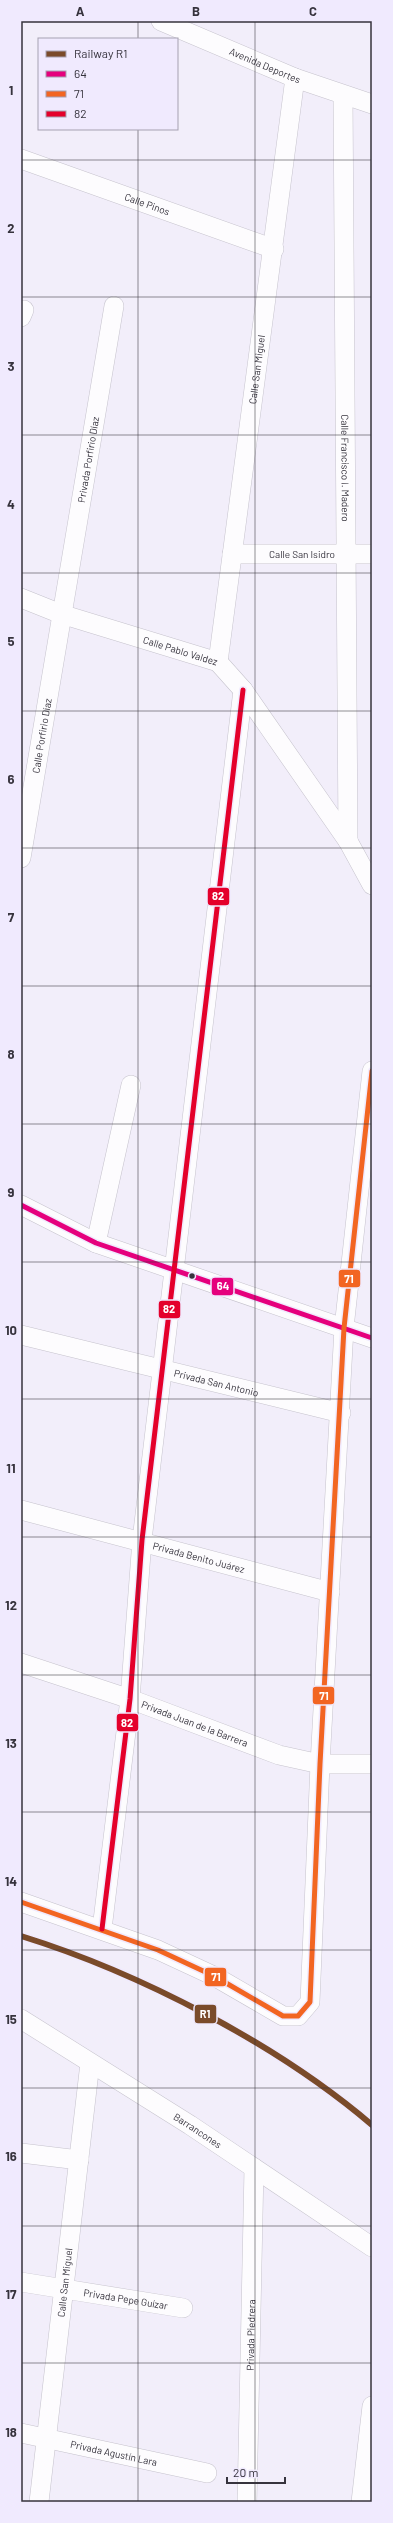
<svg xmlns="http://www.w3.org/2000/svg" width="393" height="2523" font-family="Barlow,sans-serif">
  <rect width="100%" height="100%" fill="#f2eefa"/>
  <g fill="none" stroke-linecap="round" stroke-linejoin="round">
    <g stroke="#c6c3cd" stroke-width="20">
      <g id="street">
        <path id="s1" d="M161,21L295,78L372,104"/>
        <path id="s2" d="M343,95L348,841"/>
        <path id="s3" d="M21,159L274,249"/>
        <path d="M21,317L24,310"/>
        <path id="s4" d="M232,554H372"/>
        <path id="s5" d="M21,598L61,614L218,662L243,690L348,841L372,885"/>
        <path id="s6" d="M218,662L295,78"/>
        <path id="s7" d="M21,858L114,306"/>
        <path d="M21,1205L96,1243L372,1338"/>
        <path d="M96,1243L131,1085"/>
        <path id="s8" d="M21,1335L341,1413"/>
        <path id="s9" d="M21,1510L330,1592"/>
        <path id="s10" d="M21,1663L130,1699L279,1755L320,1764H372"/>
        <path d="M21,1902L158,1950L214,1976L283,2016H298L310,2002L320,1764L344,1328L372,1071"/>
        <path d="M102,1929L130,1699L142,1540L243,690"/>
        <path id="s11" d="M21,2019L190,2125L372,2247"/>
        <path d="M21,2153L79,2160"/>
        <path id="s12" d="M21,2282L183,2308"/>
        <path id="s13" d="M21,2433L207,2473"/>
        <path id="s14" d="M39,2502L90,2063"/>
        <path id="s15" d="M247,2502L254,2168"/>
        <path d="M361,2502L372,2406"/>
      </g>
    </g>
    <use href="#street" stroke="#fdfcfe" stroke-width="19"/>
    <g stroke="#f0eafe" stroke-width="8">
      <path id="bus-1" d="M21,1205L96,1243L372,1338"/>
    </g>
    <g stroke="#f0eafe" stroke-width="8">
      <path id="bus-2" d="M21,1902L158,1950L214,1976L283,2016H298L310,2002L320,1764L344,1328L372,1071"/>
    </g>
    <g stroke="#f0eafe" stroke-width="8">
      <path id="bus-3" d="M102,1929L130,1699L142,1540L243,690"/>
    </g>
    <use href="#bus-1" stroke="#e5007d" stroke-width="5"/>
    <use href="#bus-2" stroke="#f26522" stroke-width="5"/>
    <use href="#bus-3" stroke="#e4002b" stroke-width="5"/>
    <g stroke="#f0eafe" stroke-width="9">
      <path id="rail-1" d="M21,1936C140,1973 277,2044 372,2125"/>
    </g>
    <use href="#rail-1" stroke="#7a4b2a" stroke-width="6"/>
  </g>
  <path fill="none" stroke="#36333d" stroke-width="1" stroke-opacity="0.55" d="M138,21V39M255,21V2502M138,129V2502M21,160H372M21,297H372M21,435H372M21,573H372M21,711H372M21,848H372M21,986H372M21,1124H372M21,1262H372M21,1399H372M21,1537H372M21,1675H372M21,1812H372M21,1950H372M21,2088H372M21,2226H372M21,2363H372"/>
  <circle fill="#36333d" stroke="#f0eafe" stroke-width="1.5" cx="192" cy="1276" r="3.5"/>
  <g text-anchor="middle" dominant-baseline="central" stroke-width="4" stroke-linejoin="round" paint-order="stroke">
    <g font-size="10" fill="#36333d" stroke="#f0eafe">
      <text stroke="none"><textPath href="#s1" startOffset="113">Avenida Deportes</textPath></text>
      <text stroke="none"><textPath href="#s3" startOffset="134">Calle Pinos</textPath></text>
      <text stroke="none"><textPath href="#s6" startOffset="295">Calle San Miguel</textPath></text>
      <text stroke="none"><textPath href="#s7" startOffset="404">Privada Porfirio Díaz</textPath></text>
      <text stroke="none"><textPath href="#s2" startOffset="373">Calle Francisco I. Madero</textPath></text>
      <text stroke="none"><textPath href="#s4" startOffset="70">Calle San Isidro</textPath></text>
      <text stroke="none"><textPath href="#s5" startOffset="168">Calle Pablo Valdez</textPath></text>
      <text stroke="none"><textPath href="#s7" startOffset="124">Calle Porfirio Díaz</textPath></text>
      <text stroke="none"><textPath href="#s8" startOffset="201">Privada San Antonio</textPath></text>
      <text stroke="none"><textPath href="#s9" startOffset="184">Privada Benito Juárez</textPath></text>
      <text stroke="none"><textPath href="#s10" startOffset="184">Privada Juan de la Barrera</textPath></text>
      <text stroke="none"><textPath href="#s11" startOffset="209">Barrancones</textPath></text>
      <text stroke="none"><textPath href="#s14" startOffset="221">Calle San Miguel</textPath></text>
      <text stroke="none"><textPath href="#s12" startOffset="106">Privada Pepe Guízar</textPath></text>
      <text stroke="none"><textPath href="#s15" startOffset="167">Privada Piedrera</textPath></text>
      <text stroke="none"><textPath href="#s13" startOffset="95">Privada Agustín Lara</textPath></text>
    </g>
  </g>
  <g stroke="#f0eafe" stroke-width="1.5">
    <rect x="207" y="887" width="23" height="19" rx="4" fill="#e4002b"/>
    <rect x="338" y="1269" width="23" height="19" rx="4" fill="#f26522"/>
    <rect x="211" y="1277" width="23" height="19" rx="4" fill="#e5007d"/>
    <rect x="158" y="1300" width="23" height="19" rx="4" fill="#e4002b"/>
    <rect x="312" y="1686" width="23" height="19" rx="4" fill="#f26522"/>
    <rect x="116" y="1713" width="23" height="19" rx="4" fill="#e4002b"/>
    <rect x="204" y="1967" width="23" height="20" rx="4" fill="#f26522"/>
    <rect x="194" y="2004" width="23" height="20" rx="4" fill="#7a4b2a"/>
  </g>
  <g font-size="11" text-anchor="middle" font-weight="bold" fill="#fff">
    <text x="218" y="900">82</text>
    <text x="349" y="1283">71</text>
    <text x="223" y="1290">64</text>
    <text x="169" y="1313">82</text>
    <text x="324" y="1700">71</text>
    <text x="127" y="1727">82</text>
    <text x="216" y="1981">71</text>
    <text x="205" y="2018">R1</text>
  </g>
  <rect width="393" height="2523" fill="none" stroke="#f0eafe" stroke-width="44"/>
  <rect x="38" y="38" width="140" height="92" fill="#f0eafe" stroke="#a6a1b1"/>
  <rect x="46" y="51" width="20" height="6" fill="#7a4b2a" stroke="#a6a1b1"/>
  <text x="74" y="58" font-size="12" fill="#36333d">Railway R1</text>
  <rect x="46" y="71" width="20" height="6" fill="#e5007d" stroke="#a6a1b1"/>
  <text x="74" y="78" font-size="12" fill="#36333d">64</text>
  <rect x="46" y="91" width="20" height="6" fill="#f26522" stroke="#a6a1b1"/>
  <text x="74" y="98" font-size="12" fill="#36333d">71</text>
  <rect x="46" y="111" width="20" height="6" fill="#e4002b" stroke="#a6a1b1"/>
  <text x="74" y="118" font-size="12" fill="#36333d">82</text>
  <path d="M227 2477v6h58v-6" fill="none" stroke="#36333d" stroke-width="2"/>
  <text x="233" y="2477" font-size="12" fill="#36333d" stroke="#f0eafe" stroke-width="3" paint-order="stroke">20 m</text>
  <rect x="22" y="22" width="349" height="2479" fill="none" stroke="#36333d" stroke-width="1.5"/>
  <g font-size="13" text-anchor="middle" font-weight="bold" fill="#36333d">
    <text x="80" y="16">A</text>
    <text x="196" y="16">B</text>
    <text x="313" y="16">C</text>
    <text x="11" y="95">1</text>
    <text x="11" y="233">2</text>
    <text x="11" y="371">3</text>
    <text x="11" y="509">4</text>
    <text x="11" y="646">5</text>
    <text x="11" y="784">6</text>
    <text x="11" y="922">7</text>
    <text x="11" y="1059">8</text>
    <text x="11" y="1197">9</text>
    <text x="11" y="1335">10</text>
    <text x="11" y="1473">11</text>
    <text x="11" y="1610">12</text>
    <text x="11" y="1748">13</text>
    <text x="11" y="1886">14</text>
    <text x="11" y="2024">15</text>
    <text x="11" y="2161">16</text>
    <text x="11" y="2299">17</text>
    <text x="11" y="2437">18</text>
  </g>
</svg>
